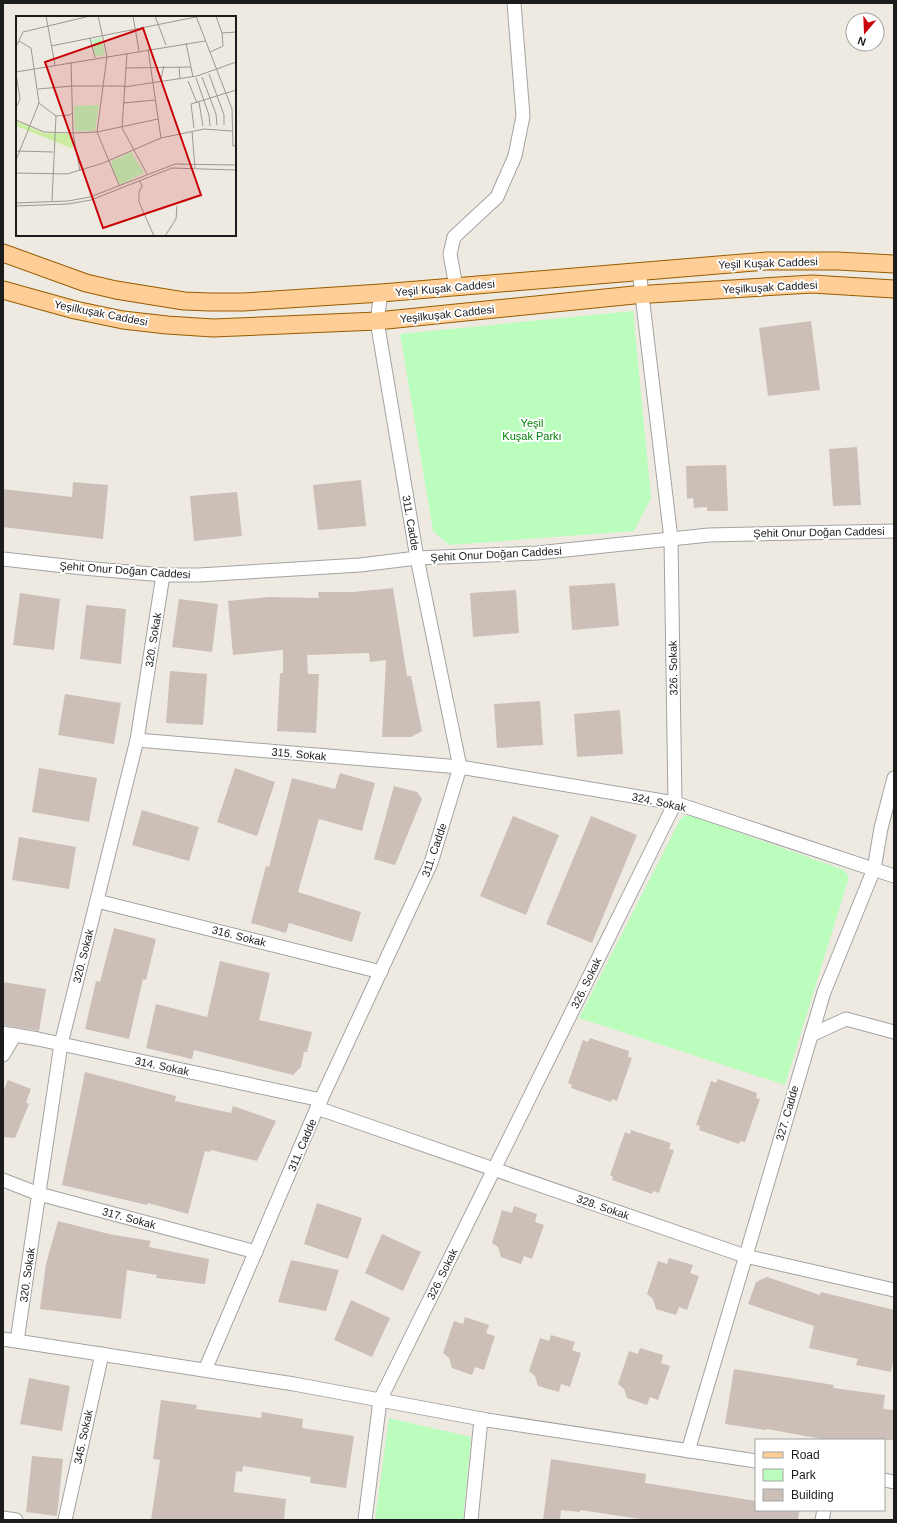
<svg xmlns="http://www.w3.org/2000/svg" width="897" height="1523" font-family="Helvetica,sans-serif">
  <rect width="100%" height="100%" fill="#efeae1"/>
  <g fill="#bafdbc">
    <path d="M633,311L651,498L634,531L449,545L433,531L400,334Z"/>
    <path d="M684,816H693L844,870L849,877L785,1085L579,1018L680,820Z"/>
    <path d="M389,1418L471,1437L463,1520H375Z"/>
  </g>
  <g fill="#cbbfb7">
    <path d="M811,321L820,390L768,396L759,328Z"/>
    <path d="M857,447L861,505L833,506L829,449Z"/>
    <path d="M726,465L728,511H707V507L694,508L693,498L687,499L686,466Z"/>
    <path d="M361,480L366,526L318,530L313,485Z"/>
    <path d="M73,482L108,485L103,539L3,527V489L72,497Z"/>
    <path d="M237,492L242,536L194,541L190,496Z"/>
    <path d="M615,583L619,626L572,630L569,586Z"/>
    <path d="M393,588L407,676H411L422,731L411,737H382L386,660L370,662L369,653L307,655L308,674H319L316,733L277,731L280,673H283V650L233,655L228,601L269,597L319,598L318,592H353Z"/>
    <path d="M516,590L519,633L473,637L470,593Z"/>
    <path d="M20,593L60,599L54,650L13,645Z"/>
    <path d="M179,599L218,604L212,652L172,647Z"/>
    <path d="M86,605L126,609L121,664L80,659Z"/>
    <path d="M170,671L207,674L203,725L166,723Z"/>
    <path d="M65,694L121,703L114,744L58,735Z"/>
    <path d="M540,701L543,745L497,748L494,704Z"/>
    <path d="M620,710L623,754L577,757L574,714Z"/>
    <path d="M39,768L97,778L89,822L32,812Z"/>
    <path d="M235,768L275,782L257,836L217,822Z"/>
    <path d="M340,773L375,783L362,831L319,819L298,892L361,912L352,942L289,923L286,933L251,923L266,866L269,867L292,778L335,789Z"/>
    <path d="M394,786L417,792L422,799L395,865L374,859Z"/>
    <path d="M142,810L199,827L189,861L132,845Z"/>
    <path d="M513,816L559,835L526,915L480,896Z"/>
    <path d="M591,816L637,835L592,943L546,924Z"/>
    <path d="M19,837L76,847L69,889L12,880Z"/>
    <path d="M114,928L156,939L146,980L143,979L129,1039L85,1029L96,981L100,982Z"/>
    <path d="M220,961L270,973L259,1020L312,1032L307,1052H304L301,1067L293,1075L194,1050L192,1059L146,1048L156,1004L207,1017Z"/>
    <path d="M3,982L46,989L39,1031L3,1025Z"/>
    <path d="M590,1038L629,1051L628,1057L632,1058L617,1101L612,1099L611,1102L571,1088L572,1085L568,1083L583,1040L588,1042Z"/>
    <path d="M85,1072L176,1096L175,1101L231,1113L233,1106L276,1121L257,1161L211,1150L210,1152L205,1151L188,1214L148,1203L147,1205L62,1185Z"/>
    <path d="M718,1079L757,1093L756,1098L760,1099L745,1142L740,1141L739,1144L699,1130L700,1126L696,1125L711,1081L716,1083Z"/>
    <path d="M8,1080L31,1089L26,1102L29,1104L15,1138L3,1137V1092Z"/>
    <path d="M631,1130L671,1143L669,1149L674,1150L659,1193L653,1191L652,1194L612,1180L613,1177L610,1175L625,1132L630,1134Z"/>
    <path d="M317,1203L362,1218L348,1259L304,1244Z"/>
    <path d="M514,1206L537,1214L535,1222L544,1225L532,1259L524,1256L521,1264L501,1257L498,1247L492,1243L502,1210L512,1213Z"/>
    <path d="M58,1221L109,1234L151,1241L149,1247L209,1259L205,1284L156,1278L157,1275L127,1270L121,1319L40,1309L46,1264Z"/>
    <path d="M382,1234L421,1252L403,1291L365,1273Z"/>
    <path d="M669,1258L693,1265L690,1273L699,1276L687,1310L679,1307L676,1315L656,1309L653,1299L647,1294L658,1261L667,1264Z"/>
    <path d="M291,1260L339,1270L326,1311L278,1302Z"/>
    <path d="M767,1277L820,1295L821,1292L894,1310V1356L891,1372L856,1365L858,1359L809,1348L814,1326L748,1304L756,1282Z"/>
    <path d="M351,1300L390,1318L372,1357L334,1340Z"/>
    <path d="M465,1317L489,1325L486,1333L495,1336L484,1370L475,1367L472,1375L452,1368L449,1358L443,1353L454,1321L463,1324Z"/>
    <path d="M551,1335L575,1342L572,1350L581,1353L570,1387L561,1384L559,1392L538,1386L535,1376L529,1371L540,1338L549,1341Z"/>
    <path d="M640,1348L663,1355L661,1363L670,1366L658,1400L650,1397L647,1405L627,1398L624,1389L618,1384L629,1351L638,1354Z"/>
    <path d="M734,1369L834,1385L833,1388L885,1395L883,1409L894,1410V1440H827L767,1429L766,1430L725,1424Z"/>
    <path d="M29,1378L70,1386L62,1431L20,1424Z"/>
    <path d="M161,1400L197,1405L196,1409L261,1418L262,1412L303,1419L302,1428L354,1436L346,1488L310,1483L311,1477L243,1466L242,1472L236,1471L234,1492L286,1499L284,1520H151L160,1460L153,1459Z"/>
    <path d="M32,1456L63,1459L57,1516L26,1512Z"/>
    <path d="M551,1459L646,1474L645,1483L756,1501V1510L799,1511L798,1520H647L580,1510V1512L561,1510L560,1520H543Z"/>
  </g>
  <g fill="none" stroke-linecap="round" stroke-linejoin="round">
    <g stroke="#a3a3a3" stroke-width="15">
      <g id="minor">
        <path d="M456,287L450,254L454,237L497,197L515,156L523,116L514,3"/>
        <path d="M3,559L83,568L163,575H199L360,565L417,558L537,553L709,535L894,531"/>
        <path d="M137,740L460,767L675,803L894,876"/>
        <path d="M97,901L381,972"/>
        <path d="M3,1033L38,1039L321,1100"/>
        <path d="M811,1035L846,1019L894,1032"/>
        <path d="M3,1055L15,1035"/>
        <path d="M317,1108L745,1256L894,1290"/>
        <path d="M3,1180L39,1194L256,1252"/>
        <path d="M3,1339L294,1384L487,1420L756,1461"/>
        <path d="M17,1341L61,1044L137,740L163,575"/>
        <path d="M205,1370L317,1108L431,863L460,767L417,558L377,321L381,293"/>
        <path d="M688,1451L824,992L874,869L881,828L894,778"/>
        <path d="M884,1480L894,1482"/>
        <path d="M3,1518L16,1520"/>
        <path d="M65,1520L102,1354"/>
        <path d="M365,1520L380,1400L675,803L671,539L639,270"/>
        <path d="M471,1520L481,1419"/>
        <path d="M822,1520L824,1510"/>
      </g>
    </g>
    <g stroke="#955d00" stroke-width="19">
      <g id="major">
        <path d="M3,253L86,283L116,290L184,301L210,302H243L381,293L766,261H837L894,264"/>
        <path d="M3,290L75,310L123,320L167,325L213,328L377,321L634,295L812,284L894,289"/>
      </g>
    </g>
    <use href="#minor" stroke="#fff" stroke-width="13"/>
    <use href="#major" stroke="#ffcd96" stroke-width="17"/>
  </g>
  <g text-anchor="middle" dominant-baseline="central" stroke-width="4" stroke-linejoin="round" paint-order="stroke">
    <g font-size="11" fill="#1c1c1c" stroke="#fff">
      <text transform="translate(768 263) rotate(-2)">Yeşil Kuşak Caddesi</text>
      <text transform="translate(770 287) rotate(-3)">Yeşilkuşak Caddesi</text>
      <text transform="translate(445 288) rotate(-5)">Yeşil Kuşak Caddesi</text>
      <text transform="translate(101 313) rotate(11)">Yeşilkuşak Caddesi</text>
      <text transform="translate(447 314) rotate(-6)">Yeşilkuşak Caddesi</text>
      <text transform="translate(411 523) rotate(80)">311. Cadde</text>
      <text transform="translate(819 532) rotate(-1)">Şehit Onur Doğan Caddesi</text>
      <text transform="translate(496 554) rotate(-3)">Şehit Onur Doğan Caddesi</text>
      <text transform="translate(125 570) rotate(4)">Şehit Onur Doğan Caddesi</text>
      <text transform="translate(153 640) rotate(-81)">320. Sokak</text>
      <text transform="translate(673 668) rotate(-91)">326. Sokak</text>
      <text transform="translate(299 754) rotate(5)">315. Sokak</text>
      <text transform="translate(659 802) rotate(12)">324. Sokak</text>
      <text transform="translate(434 850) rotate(-71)">311. Cadde</text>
      <text transform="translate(239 936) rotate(14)">316. Sokak</text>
      <text transform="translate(83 956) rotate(-76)">320. Sokak</text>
      <text transform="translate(586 983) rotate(-64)">326. Sokak</text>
      <text transform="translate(162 1066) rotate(12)">314. Sokak</text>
      <text transform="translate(787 1113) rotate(-74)">327. Cadde</text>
      <text transform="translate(302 1145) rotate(-67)">311. Cadde</text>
      <text transform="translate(603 1207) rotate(19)">328. Sokak</text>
      <text transform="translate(129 1218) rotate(15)">317. Sokak</text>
      <text transform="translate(442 1274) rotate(-64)">326. Sokak</text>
      <text transform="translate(27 1275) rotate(-82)">320. Sokak</text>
      <text transform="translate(83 1437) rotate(-78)">345. Sokak</text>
    </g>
    <g font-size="11" fill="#038109" stroke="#fff">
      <text x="532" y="423">Yeşil<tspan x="532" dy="13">Kuşak Parkı</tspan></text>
    </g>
  </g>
  <g transform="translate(16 16)">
    <rect width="220" height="220" fill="#efeae1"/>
    <path d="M0,105L28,117L54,118L57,133L0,110Z" fill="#caeda3"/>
    <path d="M85,22L89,39L79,40L76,24ZM83,89L79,115H59L58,90ZM115,136L128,157L104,169L95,149L96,145Z" fill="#bafdbc"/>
    <path fill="none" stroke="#9b9892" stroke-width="1" d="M30,0L39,49M82,0L91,40L81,116L103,169M117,0L123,35M139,0L150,29M180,0L216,93L217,130H220M206,17L220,16M74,22L79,42M170,27L177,61M35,30L185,0M0,31L7,16L74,0M132,33L145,122M194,36L207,30L206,17L200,0M111,37L106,112L131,158M55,46L57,117L64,155M163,51L164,63M110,52L175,51M0,56L189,25M0,57L4,83L0,92M193,58L208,99V109M186,61L200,98L201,109M180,62L193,99L194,110M172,65L181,87M144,66L148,50M108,71L181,60L220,46M22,73L56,70H108M183,86L187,110M23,87L40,100L36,185M107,87L140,84M40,100L54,99L57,96M0,104L28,116L57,117L81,116L142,103M178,112L175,88L220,74M176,115L179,152M0,135L37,136M0,144L23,87L15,32L3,25M0,157L51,158L87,147L145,122L188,113L216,115M124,165L126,170L123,176V186L138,220M0,187L52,185L74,181L159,148L220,149M0,190L52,188L75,184L156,152L220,154M149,220L160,203L161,190"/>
    <path fill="#c90008" fill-opacity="0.15" stroke="#c90008" stroke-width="2" d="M127,12L185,179L87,212L29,46Z"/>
    <rect width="220" height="220" fill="none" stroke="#1c1c1c" stroke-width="2"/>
  </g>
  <rect width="897" height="1523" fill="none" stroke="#1c1c1c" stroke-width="8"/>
  <rect x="755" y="1439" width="130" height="72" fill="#ffffff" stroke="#a4a4a4"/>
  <rect x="763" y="1452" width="20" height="6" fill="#ffcd96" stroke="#a4a4a4"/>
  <text x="791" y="1459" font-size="12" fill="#1c1c1c">Road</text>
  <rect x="763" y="1469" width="20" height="12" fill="#bafdbc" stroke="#a4a4a4"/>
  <text x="791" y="1479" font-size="12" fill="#1c1c1c">Park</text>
  <rect x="763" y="1489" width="20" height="12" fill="#cbbfb7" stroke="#a4a4a4"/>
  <text x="791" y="1499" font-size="12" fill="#1c1c1c">Building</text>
  <g transform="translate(865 32) rotate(199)"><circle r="19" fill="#ffffff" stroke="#a4a4a4"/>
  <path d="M0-3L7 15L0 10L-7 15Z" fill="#c90008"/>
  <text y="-6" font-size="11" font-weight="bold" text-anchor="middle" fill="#1c1c1c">N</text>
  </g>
</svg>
